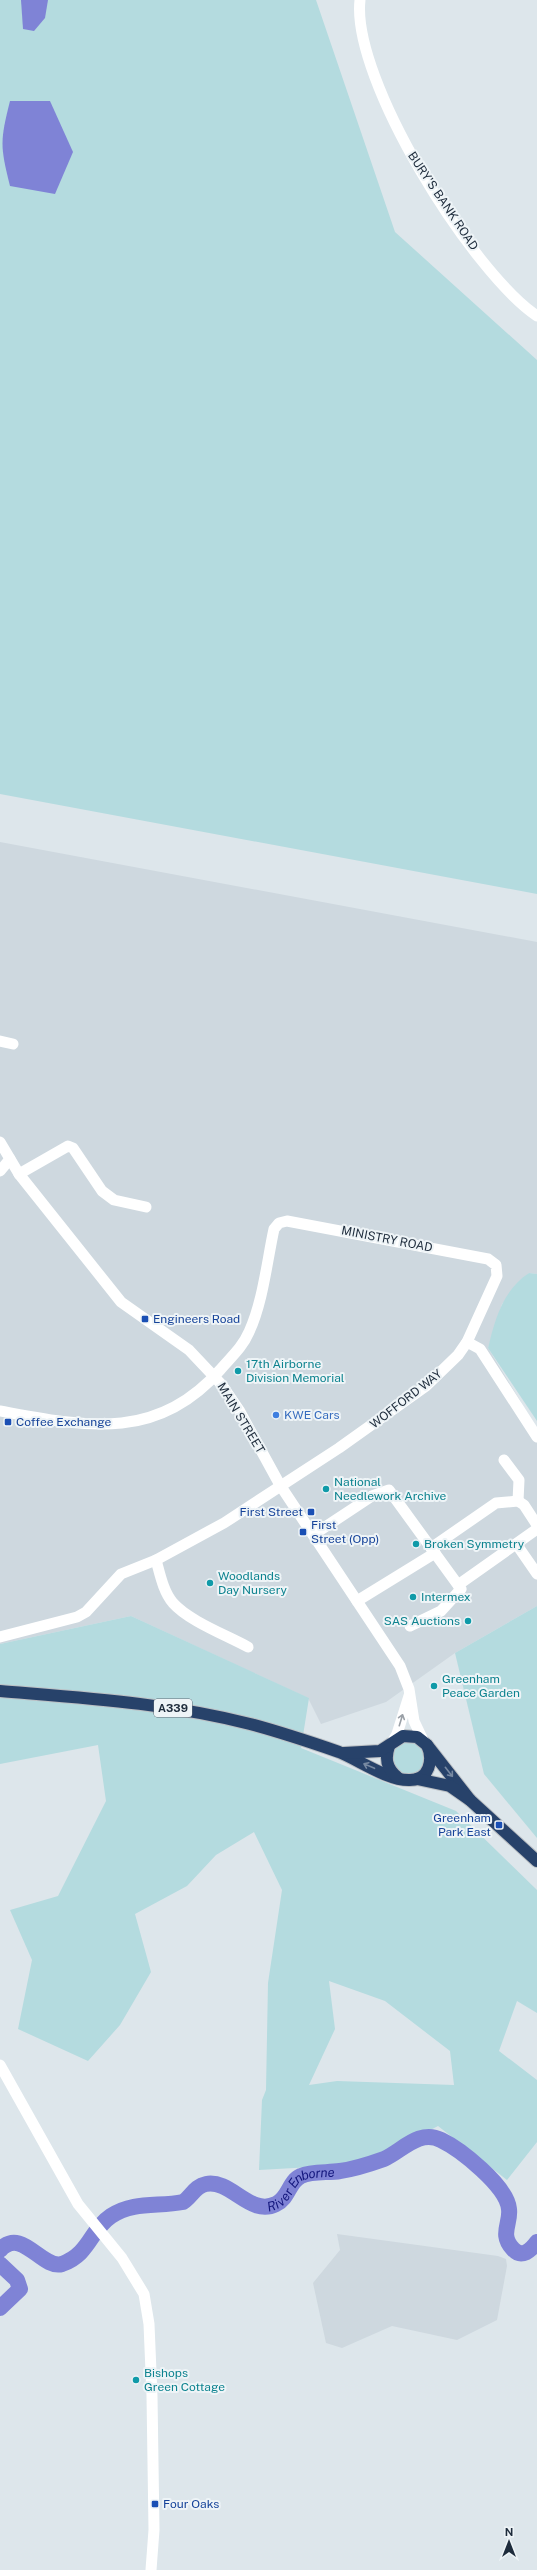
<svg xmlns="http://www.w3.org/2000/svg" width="537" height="2570" font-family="'Public Sans',sans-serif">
  <rect width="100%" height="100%" fill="#dde6eb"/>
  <g fill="#ced8df">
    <path d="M0,842L537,942V1274L529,1273L502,1304L488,1348L521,1402L525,1421L537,1436V1606L455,1653L386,1702L321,1724L308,1698L131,1616L0,1644Z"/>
    <path d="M337,2234L498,2256L506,2259L507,2266L497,2320L457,2340L392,2326L342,2348L326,2343L313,2283L340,2250Z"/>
  </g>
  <g fill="#b4dbdf" fill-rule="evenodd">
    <path d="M0,0H316L395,232L537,360V894L0,794Z"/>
    <path d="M529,1273L537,1274V1421L488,1348C495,1319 503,1290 529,1273Z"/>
    <path d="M537,1606V1838L484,1774L455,1653Z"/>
    <path d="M131,1616L309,1698L301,1748L456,1811L537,1890V2013L517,2001L499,2051L537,2080V2142L507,2180L438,2126L365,2164L259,2170L262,2100L266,2090L268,1983L282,1890L254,1832L216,1855L187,1886L135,1914L151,1972L120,2025L88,2061L18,2029L32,1960L10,1910L58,1896L106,1801L98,1745L0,1764V1644ZM329,1981L385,2001L450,2051L454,2085L337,2081L309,2085L335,2029Z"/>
    <circle cx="409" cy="1758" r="17"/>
  </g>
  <g fill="#7f83d6">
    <path d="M21,0H48L45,18L34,31L23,29Z"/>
    <path d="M10,101H50L73,152L55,194L10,186C0,146 0,141 10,101Z"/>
  </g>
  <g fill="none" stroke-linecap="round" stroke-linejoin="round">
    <g stroke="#7f83d6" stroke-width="16">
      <path id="s1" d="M0,2250C22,2226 42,2270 62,2264C90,2254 90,2230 111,2216C134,2201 158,2207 183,2202C191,2197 195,2186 206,2184C231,2179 250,2217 276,2204C289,2198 289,2181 301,2176C312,2171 328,2173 340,2171C355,2169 370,2164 384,2159C402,2151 419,2129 441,2140C460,2149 507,2186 509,2209C511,2224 499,2234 513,2249C522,2259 531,2250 537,2242"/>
      <path d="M0,2264L17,2280L20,2289L0,2308"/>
    </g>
    <g stroke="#bcc0c4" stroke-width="14">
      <g id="highway">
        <path d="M0,1691C84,1698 168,1703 250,1724C280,1732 310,1742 339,1752C359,1760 388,1781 410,1780C429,1780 434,1760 427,1745"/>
        <path d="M389,1746C385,1758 386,1768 397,1777"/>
        <path d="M344,1753L380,1751L403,1736L417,1737L427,1745L470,1800"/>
        <path d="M417,1779L450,1786L470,1800L537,1861"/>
      </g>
    </g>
    <g stroke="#fff" stroke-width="11">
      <path d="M360,0C351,79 472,272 537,316"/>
      <path d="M0,1041L13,1044"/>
      <path d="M0,1142L19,1174L121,1302L189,1350L222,1385L239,1410L280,1485L400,1666L409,1689L414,1721L423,1740"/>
      <path d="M0,1171L10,1159"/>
      <path d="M19,1174L68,1146L73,1148L102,1191L114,1200L146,1207"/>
      <path d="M467,1342L480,1349L537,1437"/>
      <path d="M0,1411C83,1426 156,1443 220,1370C231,1357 242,1348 249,1332C263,1302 267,1261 274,1229L279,1223L287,1221L488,1259L496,1265L497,1276L467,1342L458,1355L426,1386L339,1448L224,1523L156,1560L121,1574L86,1612L77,1617L0,1637"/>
      <path d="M504,1460L519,1480L518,1501"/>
      <path d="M313,1535L372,1496L389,1490L458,1585L537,1529"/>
      <path d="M517,1545L537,1574"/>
      <path d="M431,1548L496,1503L518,1501L524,1505L537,1525"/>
      <path d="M156,1560C160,1574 163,1591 173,1603C189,1621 226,1635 248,1647"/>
      <path d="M357,1601L435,1553"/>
      <path d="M410,1626L441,1611L461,1589L458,1585"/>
      <path d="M391,1744L397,1734L409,1696"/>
      <path d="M0,2065L78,2204L122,2258L144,2294L149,2324L152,2396L154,2530L151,2570"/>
    </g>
    <use href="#highway" stroke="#27426a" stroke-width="12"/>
  </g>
  <defs><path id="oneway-shaft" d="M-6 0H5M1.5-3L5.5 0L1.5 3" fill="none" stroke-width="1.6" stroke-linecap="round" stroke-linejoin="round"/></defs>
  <use stroke="#9aa0a7" href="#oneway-shaft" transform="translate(401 1720) rotate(-73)"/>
  <g stroke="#7789a2">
    <use href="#oneway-shaft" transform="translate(369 1766) rotate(-157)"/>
    <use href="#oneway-shaft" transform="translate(449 1772) rotate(52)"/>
  </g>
  <g fill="#1a4fb4" stroke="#eef4f7" stroke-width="1.5">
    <rect x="141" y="1315" width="8" height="8" rx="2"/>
    <rect x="4" y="1418" width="8" height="8" rx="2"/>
    <rect x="307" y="1508" width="8" height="8" rx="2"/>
    <rect x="299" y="1528" width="8" height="8" rx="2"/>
    <rect x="495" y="1821" width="8" height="8" rx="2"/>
    <rect x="151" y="2500" width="8" height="8" rx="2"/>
  </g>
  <g fill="#0f9aa8" stroke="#eef4f7" stroke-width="1.5">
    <circle cx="238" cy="1371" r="4"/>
    <circle cx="326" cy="1489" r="4"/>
    <circle cx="416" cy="1544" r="4"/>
    <circle cx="210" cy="1583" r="4"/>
    <circle cx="413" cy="1597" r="4"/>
    <circle cx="468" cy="1621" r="4"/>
    <circle cx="434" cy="1686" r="4"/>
    <circle cx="136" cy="2380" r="4"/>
  </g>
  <circle fill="#3f7fe0" stroke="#eef4f7" stroke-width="1.5" cx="276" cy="1415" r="4"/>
  <g text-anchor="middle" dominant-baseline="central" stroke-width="4" stroke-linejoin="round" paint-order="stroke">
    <rect fill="#eef4f7" stroke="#5c6874" stroke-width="1" x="154" y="1699" width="38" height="18" rx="3"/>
    <g font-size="11" font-weight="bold" fill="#1e2c3c">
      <text x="173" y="1708">A339</text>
    </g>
    <g font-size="12" fill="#1e2c3c" stroke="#eef4f7">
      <text transform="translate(443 201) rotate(56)">BURY'S BANK ROAD</text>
      <text transform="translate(387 1239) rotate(11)">MINISTRY ROAD</text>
      <text transform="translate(406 1399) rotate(-38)">WOFFORD WAY</text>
      <text transform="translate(241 1418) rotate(59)">MAIN STREET</text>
    </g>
    <g font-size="12" fill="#164399" stroke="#eef4f7" text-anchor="start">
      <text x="153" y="1319">Engineers Road</text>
      <text x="16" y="1422">Coffee Exchange</text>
      <text x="303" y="1512" text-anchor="end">First Street</text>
      <text x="311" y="1525">First<tspan x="311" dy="14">Street (Opp)</tspan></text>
      <text x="491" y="1818" text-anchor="end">Greenham<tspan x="491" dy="14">Park East</tspan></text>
      <text x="163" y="2504">Four Oaks</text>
    </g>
    <g font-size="12" fill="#0d838f" stroke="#eef4f7" text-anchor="start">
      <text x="246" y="1364">17th Airborne<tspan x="246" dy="14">Division Memorial</tspan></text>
      <text x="334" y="1482">National<tspan x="334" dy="14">Needlework Archive</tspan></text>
      <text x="424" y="1544">Broken Symmetry</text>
      <text x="218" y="1576">Woodlands<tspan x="218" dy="14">Day Nursery</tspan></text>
      <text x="421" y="1597">Intermex</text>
      <text x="460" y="1621" text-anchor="end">SAS Auctions</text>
      <text x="442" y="1679">Greenham<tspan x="442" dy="14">Peace Garden</tspan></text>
      <text x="144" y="2373">Bishops<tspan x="144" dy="14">Green Cottage</tspan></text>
    </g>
    <g font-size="12" fill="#366cbe" stroke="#eef4f7" text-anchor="start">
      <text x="284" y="1415">KWE Cars</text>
    </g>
    <g font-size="13" font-style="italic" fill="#13167c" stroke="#eef4f7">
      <text stroke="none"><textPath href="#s1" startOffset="351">River Enborne</textPath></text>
    </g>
  </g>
  <g transform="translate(509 2542)" stroke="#eef4f7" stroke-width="3" paint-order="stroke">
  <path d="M0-3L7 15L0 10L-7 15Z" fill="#1e2c3c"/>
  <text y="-6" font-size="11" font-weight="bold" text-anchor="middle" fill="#1e2c3c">N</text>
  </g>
</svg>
